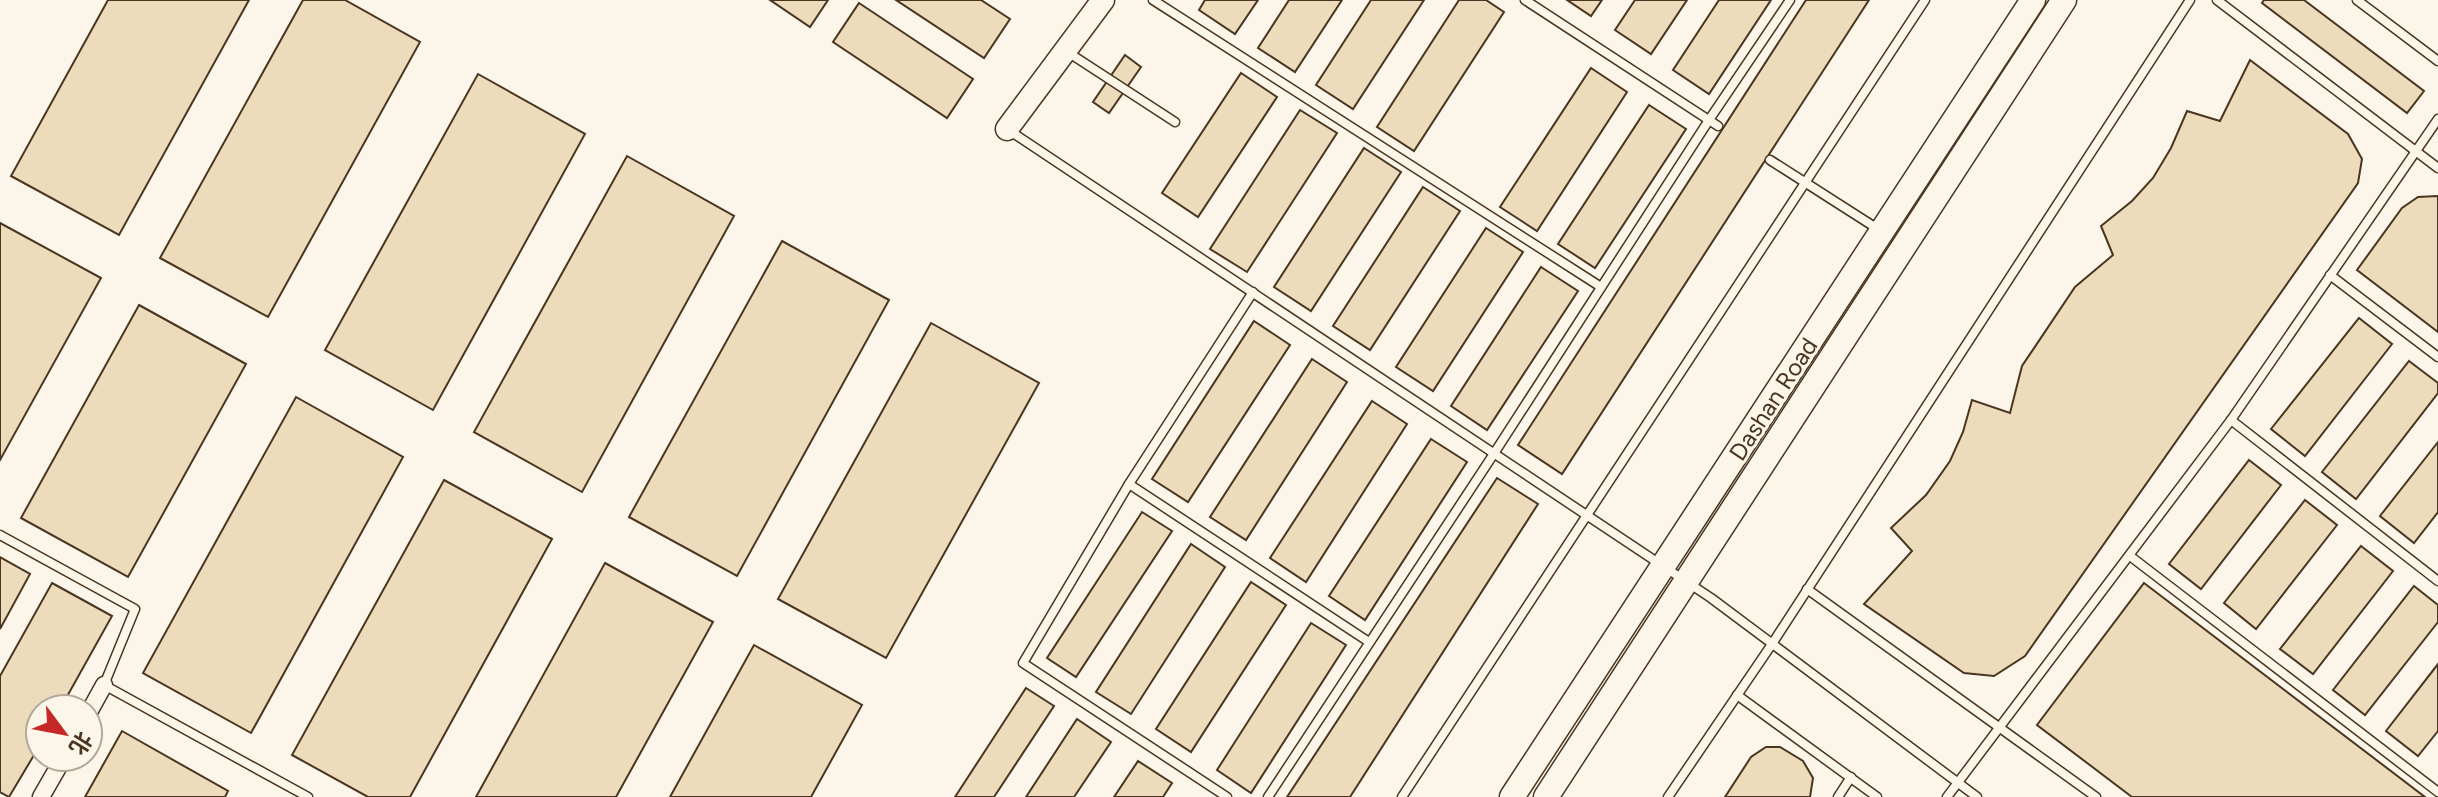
<svg xmlns="http://www.w3.org/2000/svg" width="2438" height="797" font-family="Figtree,'Noto Sans SC',sans-serif">
  <rect width="100%" height="100%" fill="#fbf6e9"/>
  <g fill="#ecdcbc" stroke="#4a3520" stroke-width="2">
    <path d="M108,0H249L119,235L11,176Z"/>
    <path d="M303,0H345L420,42L268,317L160,258Z"/>
    <path d="M770,0H828L810,27Z"/>
    <path d="M896,0H981L1010,19L984,58Z"/>
    <path d="M1205,0H1258L1235,34L1199,10Z"/>
    <path d="M1289,0H1342L1295,72L1258,48Z"/>
    <path d="M1371,0H1424L1353,109L1316,85Z"/>
    <path d="M1459,0H1486L1504,12L1414,151L1377,127Z"/>
    <path d="M1567,0H1602L1591,16Z"/>
    <path d="M1635,0H1687L1651,54L1615,30Z"/>
    <path d="M1719,0H1771L1709,94L1673,70Z"/>
    <path d="M1806,0H1869L1562,474L1518,445Z"/>
    <path d="M2264,0H2304L2424,91L2407,113L2262,3Z"/>
    <path d="M859,3L973,79L947,118L833,42Z"/>
    <path d="M1125,55L1141,67L1109,113L1093,102Z"/>
    <path d="M2250,60L2348,134L2362,159L2358,183L2025,656L1994,676L1964,673L1864,604L1912,551L1891,528L1926,495L1950,461L1963,432L1972,400L2010,413L2022,366L2075,287L2113,255L2101,226L2132,201L2153,178L2171,148L2187,111L2220,121Z"/>
    <path d="M1591,68L1627,92L1537,231L1500,207Z"/>
    <path d="M1241,73L1277,97L1198,217L1162,193Z"/>
    <path d="M478,74L585,134L433,410L325,350Z"/>
    <path d="M1649,105L1686,129L1595,268L1558,244Z"/>
    <path d="M1300,110L1337,133L1247,272L1210,249Z"/>
    <path d="M1364,148L1401,172L1311,311L1274,287Z"/>
    <path d="M627,156L734,216L582,492L474,432Z"/>
    <path d="M1423,187L1460,211L1370,350L1333,326Z"/>
    <path d="M2437,196L2438,197V332L2357,270L2402,208L2418,197Z"/>
    <path d="M0,223L101,278L0,460Z"/>
    <path d="M1486,228L1523,252L1433,391L1396,367Z"/>
    <path d="M782,241L889,300L737,576L629,517Z"/>
    <path d="M1541,267L1578,291L1487,430L1451,406Z"/>
    <path d="M139,305L246,364L128,577L21,518Z"/>
    <path d="M2359,318L2392,344L2305,456L2271,429Z"/>
    <path d="M1254,321L1290,345L1188,502L1152,479Z"/>
    <path d="M931,323L1039,383L886,658L778,599Z"/>
    <path d="M1312,359L1347,382L1246,540L1210,517Z"/>
    <path d="M2409,361L2438,383V393L2356,499L2322,472Z"/>
    <path d="M296,397L403,457L251,733L143,673Z"/>
    <path d="M1372,401L1407,424L1306,582L1270,558Z"/>
    <path d="M1431,439L1467,462L1365,620L1329,596Z"/>
    <path d="M2438,442V512L2414,543L2380,516Z"/>
    <path d="M2249,460L2281,485L2201,589L2169,564Z"/>
    <path d="M1497,478L1538,504L1350,797H1287Z"/>
    <path d="M444,480L552,539L410,797H368L292,755Z"/>
    <path d="M2305,500L2337,525L2256,629L2224,603Z"/>
    <path d="M1142,512L1172,531L1076,677L1047,658Z"/>
    <path d="M1191,544L1225,567L1131,714L1096,692Z"/>
    <path d="M2361,546L2393,571L2313,674L2280,649Z"/>
    <path d="M0,557L30,574L0,629Z"/>
    <path d="M605,563L713,622L616,797H476Z"/>
    <path d="M1251,582L1286,605L1191,752L1156,729Z"/>
    <path d="M52,583L112,616L60,709H40V745L9,797L0,792V676Z"/>
    <path d="M2144,583L2425,797H2132L2037,725Z"/>
    <path d="M2414,586L2438,605V622L2365,715L2333,690Z"/>
    <path d="M1311,623L1346,645L1251,793L1217,770Z"/>
    <path d="M754,645L862,705L811,797H670Z"/>
    <path d="M2438,664V731L2418,756L2386,731Z"/>
    <path d="M1026,688L1054,706L994,797H955Z"/>
    <path d="M1077,719L1111,742L1074,797H1026Z"/>
    <path d="M122,731L228,791L225,797H85Z"/>
    <path d="M1766,747H1780L1803,761L1813,778L1810,797H1725L1751,757Z"/>
    <path d="M1138,761L1172,783L1163,797H1114Z"/>
  </g>
  <g fill="none" stroke-linecap="round" stroke-linejoin="round">
    <g stroke="#4a3520" stroke-width="11">
      <g id="lane">
        <path d="M1153,0L1601,287"/>
        <path d="M1525,0L1718,126"/>
        <path d="M2217,0L2438,168"/>
        <path d="M2357,0L2438,61"/>
        <path d="M1066,51L1175,122"/>
        <path d="M1010,131L1711,598L1977,797"/>
        <path d="M1770,160L1881,231"/>
        <path d="M2330,275L2438,357"/>
        <path d="M2231,420L2438,581"/>
        <path d="M1129,484L1369,642"/>
        <path d="M0,535L135,609L104,685L308,797"/>
        <path d="M2130,556L2438,792"/>
        <path d="M1807,589L2096,797"/>
        <path d="M1737,695L1877,797"/>
        <path d="M1227,797L1023,663L1129,484L1253,292"/>
        <path d="M1268,797L1495,452L1709,120L1790,0"/>
        <path d="M1402,797L1925,0"/>
        <path d="M1668,797L1772,644L2190,0"/>
        <path d="M1838,797L1851,777"/>
        <path d="M1947,797L2231,420L2438,119"/>
      </g>
    </g>
    <g stroke="#4a3520" stroke-width="19">
      <g id="street">
        <path d="M88,714L104,685"/>
        <path d="M41,797L64,757"/>
      </g>
    </g>
    <g stroke="#4a3520" stroke-width="25">
      <path id="secondary" d="M1007,129L1103,0"/>
    </g>
    <g stroke="#4a3520" stroke-width="27">
      <g id="primary">
        <path d="M1512,797L2033,0"/>
        <path d="M1546,797L2064,0"/>
      </g>
    </g>
    <use href="#lane" stroke="#fbf6e9" stroke-width="8"/>
    <use href="#street" stroke="#fbf6e9" stroke-width="16"/>
    <use href="#secondary" stroke="#fbf6e9" stroke-width="22"/>
    <use href="#primary" stroke="#fbf6e9" stroke-width="24"/>
  </g>
  <g text-anchor="middle" dominant-baseline="central" stroke-width="6" stroke-linejoin="round" paint-order="stroke">
    <g font-size="24" fill="#4a3520" stroke="#fbf6e9">
      <text transform="translate(1773 399) rotate(-57)">Dashan Road</text>
    </g>
  </g>
  <g transform="translate(64 733) rotate(122)"><circle r="38" fill="#fbf6e9" stroke="#b4a999" stroke-width="2"/>
  <path d="M0-6L14 30L0 20L-14 30Z" fill="#c62828"/>
  <text y="-12" font-size="22" font-weight="bold" text-anchor="middle" fill="#4a3520">北</text>
  </g>
</svg>
